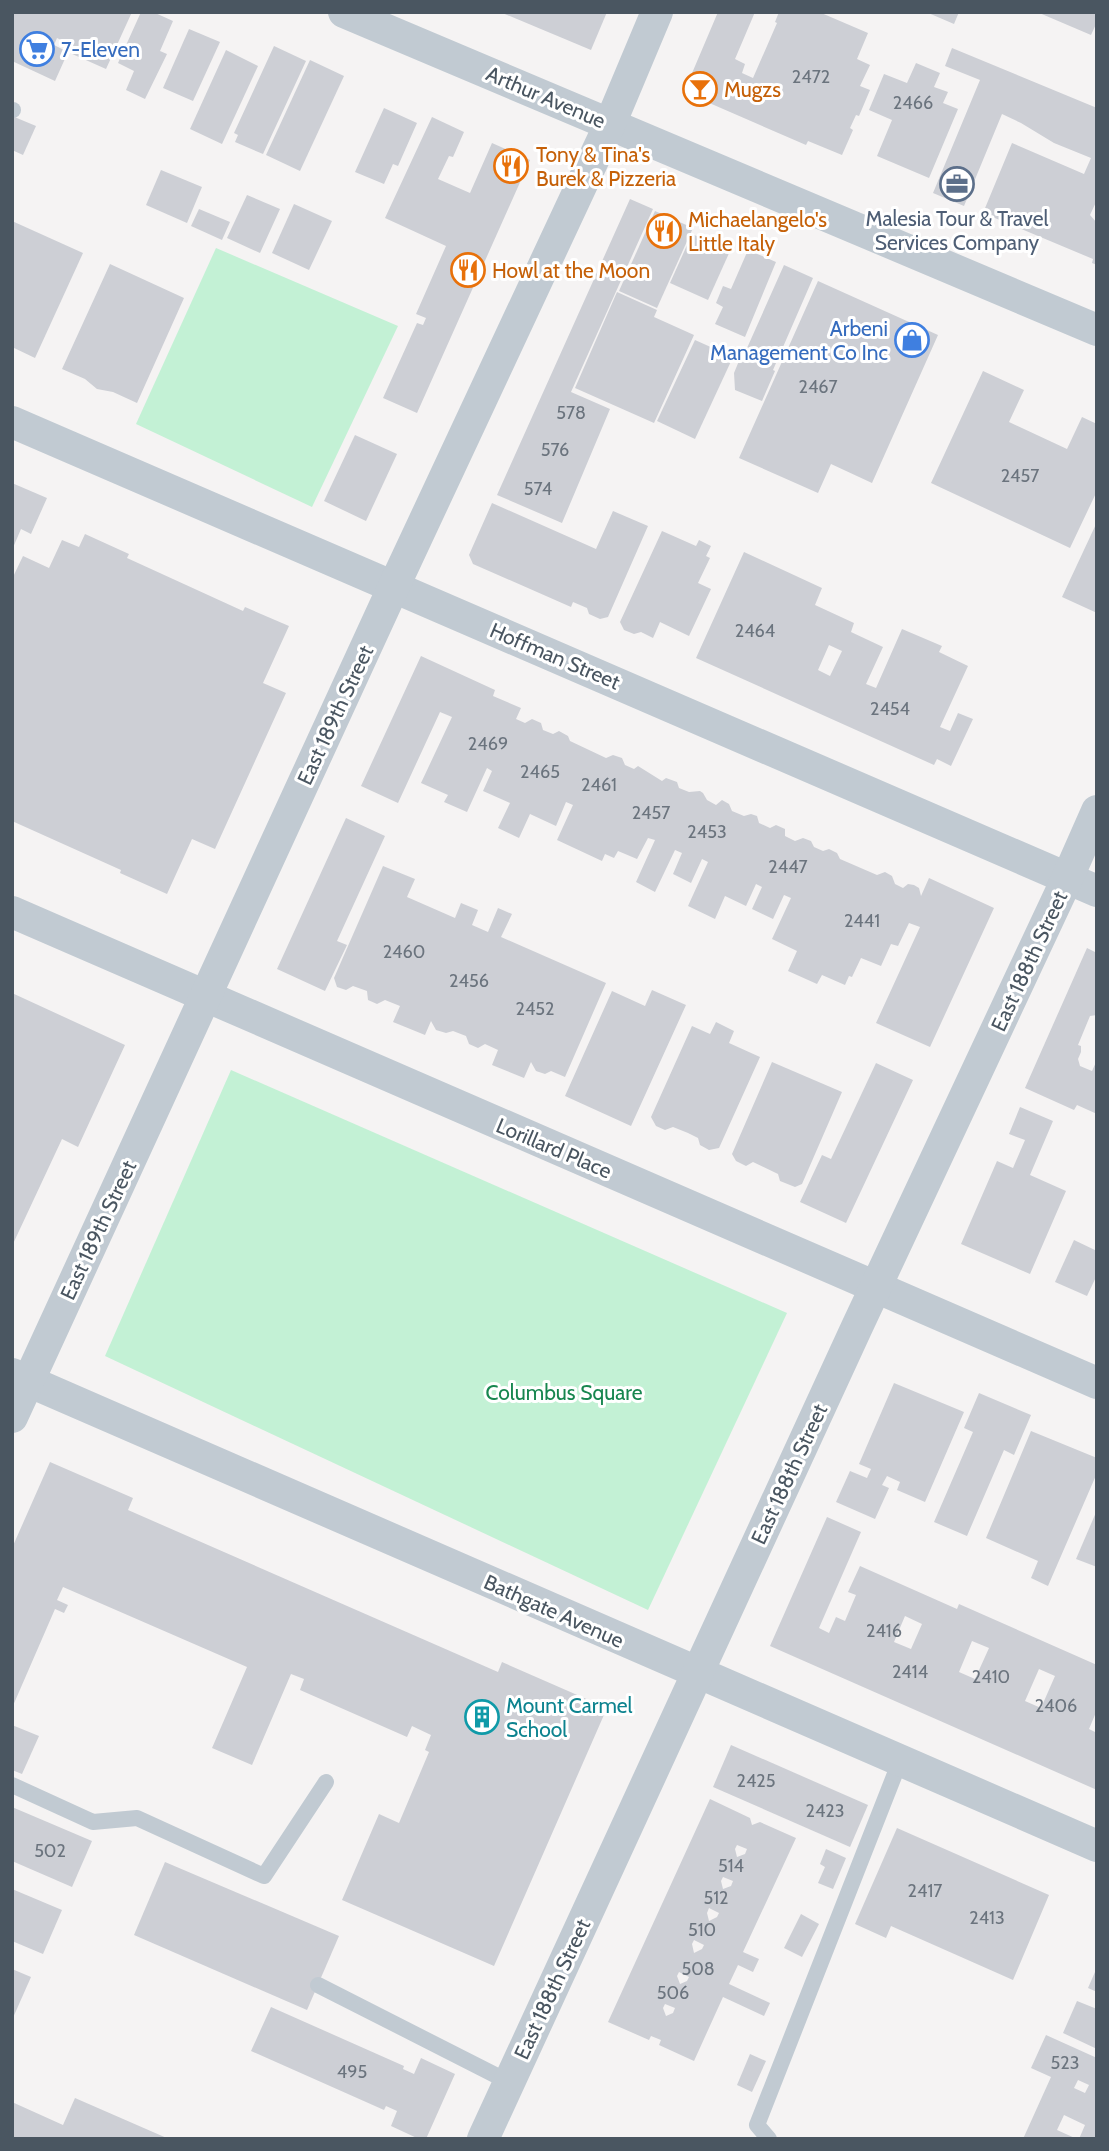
<svg xmlns="http://www.w3.org/2000/svg" width="1109" height="2151" font-family="Cabin,sans-serif">
  <rect width="100%" height="100%" fill="#f5f3f3"/>
  <g fill="#c3f1d5">
    <path d="M216,248L398,326L312,507L136,424Z"/>
    <path d="M231,1070L787,1313L648,1610L105,1356Z"/>
  </g>
  <g fill="#cdcfd5" fill-rule="evenodd">
    <path d="M12,12H132L106,69L70,53L73,46L57,38L54,45L68,52L55,81L12,61Z"/>
    <path d="M141,12H153L173,21L160,51L167,54L145,99L126,90L134,71L118,63Z"/>
    <path d="M500,12H607L591,50Z"/>
    <path d="M718,12H755L735,59L745,64L742,73L753,78L777,23L775,22L779,12H819L868,33L857,59L870,65L860,86L870,90L859,116L856,115L850,128L853,130L842,155L808,141L806,145L684,92Z"/>
    <path d="M926,12H959L954,24Z"/>
    <path d="M1037,12H1097V22L1091,35Z"/>
    <path d="M189,29L220,42L193,101L163,88Z"/>
    <path d="M274,46L306,61L263,154L235,142L238,135L234,133Z"/>
    <path d="M952,48L1097,108V200L1090,215L1097,223V265L1092,263L1093,259L983,213L1012,143L1084,174L1091,158L1054,143L1021,123L1002,114L964,206L933,193L980,80L945,66Z"/>
    <path d="M226,50L258,66L222,144L190,129Z"/>
    <path d="M310,60L344,76L300,171L266,155Z"/>
    <path d="M916,63L940,73L934,87L948,92L943,103L958,109L929,178L877,156L892,120L869,110L884,74L907,83Z"/>
    <path d="M384,108L417,123L398,166L393,164L384,184L355,172Z"/>
    <path d="M12,116L36,126L23,155L12,150Z"/>
    <path d="M432,117L464,132L453,157L449,156L438,179L470,193L492,143L530,160L417,413L383,398L417,323L423,325L426,318L416,314L446,246L385,218Z"/>
    <path d="M161,170L202,187L187,223L146,205Z"/>
    <path d="M247,195L280,209L260,253L227,238Z"/>
    <path d="M630,199L653,209L571,392L610,409L562,523L497,495Z"/>
    <path d="M294,204L332,221L309,270L272,253Z"/>
    <path d="M199,209L230,222L222,240L191,226Z"/>
    <path d="M655,211L693,228L657,308L619,291Z"/>
    <path d="M12,221L83,253L35,358L12,347Z"/>
    <path d="M692,234L730,251L708,300L670,283Z"/>
    <path d="M748,250L776,262L745,337L715,324L723,307L716,303L723,286L731,289Z"/>
    <path d="M110,264L184,298L137,403L113,392L97,389L85,379L62,369Z"/>
    <path d="M784,265L813,278L773,370L775,371L762,401L735,390L734,373L741,356L743,357Z"/>
    <path d="M818,281L938,335L872,483L831,464L818,493L739,458Z"/>
    <path d="M617,292L657,310L654,317L694,335L654,423L575,388Z"/>
    <path d="M695,340L733,357L695,439L657,421Z"/>
    <path d="M983,371L1024,390L1009,422L1067,449L1082,417L1097,424V491L1070,548L931,483Z"/>
    <path d="M355,435L397,454L366,521L324,501Z"/>
    <path d="M12,483L47,498L31,534L21,529L12,550Z"/>
    <path d="M492,503L596,549L613,511L648,526L608,617L600,619L589,614L587,608L573,602L571,607L473,564L469,555Z"/>
    <path d="M1097,522V613L1062,597Z"/>
    <path d="M662,531L696,546L699,540L711,546L706,556L710,558L698,583L711,589L689,636L660,622L653,638L641,632L634,634L624,630L620,622Z"/>
    <path d="M85,534L129,554L127,558L243,611L245,607L289,626L263,683L286,693L215,849L192,839L167,894L120,873L121,870L12,821V579L23,556L49,568L62,540L79,547Z"/>
    <path d="M744,552L822,588L815,605L854,623L851,632L883,647L866,684L876,688L902,629L942,646L939,652L968,666L940,727L950,731L958,713L973,719L951,766L937,759L934,765L696,658ZM829,645L842,651L830,676L818,670Z"/>
    <path d="M421,656L495,690L493,696L521,708L516,719L525,723L532,719L541,723L543,730L553,734L559,731L568,736L570,741L606,758L613,755L622,758L625,765L634,769L638,766L662,781L666,778L677,782L679,788L689,792L700,791L703,793L707,800L716,805L722,800L729,804L732,811L744,816L751,814L757,816L759,823L770,828L776,825L785,829V836L795,841L803,838L811,841L814,847L823,851L829,849L837,853L840,859L877,875L885,872L892,876L895,884L903,888L908,884L914,885L919,888L921,896L929,878L994,908L930,1047L876,1023L920,927L909,923L898,946L891,944L881,966L861,958L852,977L849,976L845,985L822,975L817,984L788,971L797,951L772,939L791,898L784,895L773,919L752,909L762,887L756,884L746,906L725,896L715,919L688,906L708,862L702,859L691,883L673,874L682,853L675,850L655,892L636,882L655,840L648,838L637,859L618,851L614,858L605,854L602,861L557,840L573,805L566,802L556,826L530,814L519,838L498,828L510,803L483,791L492,771L487,768L467,812L444,802L448,795L421,783L452,717L440,712L398,803L361,786Z"/>
    <path d="M346,818L385,836L337,941L347,945L325,991L277,969Z"/>
    <path d="M383,866L415,879L407,897L455,918L461,903L478,910L472,925L488,932L498,908L512,914L501,937L606,983L565,1077L551,1071L545,1074L536,1071L531,1062L524,1078L492,1065L498,1050L485,1044L478,1048L469,1044L466,1036L453,1031L446,1033L436,1030L431,1021L425,1035L393,1022L400,1006L385,1000L377,1004L368,1000L367,991L353,986L346,990L337,987L334,978Z"/>
    <path d="M1087,948L1097,953V1015L1090,1016L1078,1045L1081,1046V1052L1078,1059L1080,1066L1092,1071L1097,1060V1114L1077,1105L1074,1110L1025,1088Z"/>
    <path d="M652,990L686,1005L631,1126L565,1096L612,991L645,1006Z"/>
    <path d="M12,993L125,1045L78,1147L62,1139L12,1246Z"/>
    <path d="M716,1022L734,1031L729,1043L760,1057L719,1148L709,1150L700,1145L698,1138L688,1133L673,1127L665,1130L656,1126L651,1117L692,1026L710,1034Z"/>
    <path d="M772,1062L842,1092L802,1184L795,1187L780,1181L778,1174L753,1162L746,1166L736,1161L732,1154Z"/>
    <path d="M876,1063L913,1080L846,1223L800,1202L822,1155L831,1159Z"/>
    <path d="M1020,1107L1053,1121L1030,1175L1066,1191L1030,1274L961,1244L997,1161L1013,1168L1025,1140L1009,1134Z"/>
    <path d="M1074,1240L1097,1251V1275L1087,1296L1055,1282Z"/>
    <path d="M894,1383L964,1412L925,1502L897,1490L900,1482L887,1476L882,1485L889,1488L875,1519L836,1502L850,1471L867,1478L871,1469L859,1464Z"/>
    <path d="M979,1393L1031,1415L1014,1455L1004,1450L967,1536L934,1522L973,1432L964,1428Z"/>
    <path d="M1031,1431L1097,1458V1473L1048,1586L1031,1578L1038,1561L986,1538Z"/>
    <path d="M50,1462L133,1498L128,1510L498,1672L502,1662L607,1708L494,1966L342,1900L379,1814L399,1823L429,1752L425,1750L431,1735L412,1726L407,1737L300,1690L304,1679L291,1674L252,1765L212,1748L247,1667L63,1587L57,1600L68,1605L64,1613L55,1609L12,1708V1548Z"/>
    <path d="M1097,1510V1567L1076,1559Z"/>
    <path d="M827,1517L861,1532L819,1628L829,1633L836,1617L845,1621L856,1595L848,1592L860,1566L957,1609L959,1604L1097,1665V1710L1089,1729L1097,1733V1790L770,1646ZM905,1616L922,1624L911,1649L894,1642ZM972,1641L989,1648L975,1679L959,1672ZM1039,1669L1055,1676L1041,1708L1025,1701Z"/>
    <path d="M12,1725L39,1736L22,1774L12,1770Z"/>
    <path d="M731,1745L868,1805L850,1847L713,1787Z"/>
    <path d="M710,1799L750,1818L752,1825L760,1822L796,1838L743,1952L759,1959L753,1972L738,1965L729,1984L770,2003L764,2016L723,1997L694,2061L659,2045L661,2040L651,2036L649,2040L608,2022ZM737,1845L747,1849L745,1854L737,1857L735,1849ZM723,1877L733,1881L731,1886L723,1889L721,1881ZM709,1908L719,1913L717,1917L709,1921L707,1913ZM694,1940L704,1945L702,1949L694,1953L692,1944ZM679,1972L689,1977L687,1981L680,1984L677,1976ZM665,2004L675,2008L673,2013L666,2016L663,2008Z"/>
    <path d="M12,1807L92,1841L72,1887L12,1861Z"/>
    <path d="M897,1828L1049,1895L1013,1980L891,1926L886,1938L855,1924Z"/>
    <path d="M826,1849L846,1858L833,1889L818,1883L825,1867L820,1864Z"/>
    <path d="M165,1862L339,1936L307,2010L134,1935Z"/>
    <path d="M12,1889L62,1910L43,1954L12,1941Z"/>
    <path d="M801,1914L819,1924L802,1957L784,1948Z"/>
    <path d="M12,1969L31,1977L12,2020Z"/>
    <path d="M1095,1972H1097V1992L1088,1988Z"/>
    <path d="M1077,2001L1097,2009V2049L1063,2033Z"/>
    <path d="M271,2007L404,2066L403,2069L414,2074L421,2058L455,2074L426,2139H419L391,2126L397,2111L386,2106L384,2110L251,2051Z"/>
    <path d="M1046,2035L1097,2058V2139H1079L1085,2125L1064,2115L1057,2130L1077,2139H1023L1051,2077L1031,2068ZM1078,2080L1089,2085L1085,2093L1074,2088Z"/>
    <path d="M750,2054L766,2061L752,2092L737,2085Z"/>
    <path d="M75,2098L169,2139H12V2102L63,2125Z"/>
  </g>
  <g fill="none" stroke-linecap="round" stroke-linejoin="round">
    <g stroke="#c1cad2" stroke-width="16">
      <path d="M12,110H13"/>
      <path d="M12,1785L93,1822L137,1818L264,1876L326,1782"/>
      <path d="M318,1985L509,2082"/>
      <path d="M769,2139L757,2125L900,1761"/>
    </g>
    <g stroke="#c1cad2" stroke-width="32">
      <path d="M344,12L1097,330"/>
      <path d="M12,422L1097,891"/>
      <path d="M12,912L1097,1383"/>
      <path d="M12,1374L1097,1846"/>
      <path d="M12,1417L394,586L610,124L657,12"/>
      <path d="M483,2139L856,1329L1067,879L1097,811"/>
    </g>
  </g>
  <defs>
    <g id="supermarket-ring" transform="scale(1.75)"><circle r="9.5" fill="#fff" stroke="#3f7fe0" stroke-width="1.5"/><path d="M-6-5.5h2.5l.6 2H6L4.5 2H-2.5L-4.4-4H-6ZM-1.5 3.2a1.3 1.3 0 1 0 .1 0ZM3 3.2a1.3 1.3 0 1 0 .1 0Z" fill="#3f7fe0"/></g>
    <g id="bar-ring" transform="scale(1.75)"><circle r="9.5" fill="#fff" stroke="#e8710a" stroke-width="1.5"/><path d="M-6-5H6L.8 .8V4.5H3.5V6h-7V4.5H-.8V.8Z" fill="#e8710a"/></g>
    <g id="restaurant-ring" transform="scale(1.75)"><circle r="9.5" fill="#fff" stroke="#e8710a" stroke-width="1.5"/><path d="M-5-6h1v4h1v-4h1v4h1v-4h1v5L-1.5 .5V6h-2V.5L-5-1ZM5-6V6H3V1.5H1.5Q1.5-4 5-6Z" fill="#e8710a"/></g>
    <g id="office-ring" transform="scale(1.75)"><circle r="9.5" fill="#fff" stroke="#5c6f8a" stroke-width="1.5"/><path d="M-6-3h4V-5.5h4V-3h4V5H-6ZM-1-4.5V-3h2v-1.5ZM-6 0V1H6V0Z" fill="#5c6f8a"/></g>
    <g id="shop-ring" transform="scale(1.75)"><circle r="9.5" fill="#fff" stroke="#3f7fe0" stroke-width="1.5"/><path d="M-5-2.5h2.3a2.7 3.5 0 0 1 5.4 0H5L5.5 6h-11ZM-1.5-2.5h3a1.5 2.3 0 0 0-3 0Z" fill="#3f7fe0"/></g>
    <g id="building-ring" transform="scale(1.75)"><circle r="9.5" fill="#fff" stroke="#0f9aa8" stroke-width="1.5"/><path d="M-4-6H4V6H1V3H-1V6H-4ZM-2.5-4.3h1.7v1.8h-1.7ZM.8-4.3h1.7v1.8H.8ZM-2.5-1h1.7V.8h-1.7ZM.8-1h1.7V.8H.8Z" fill="#0f9aa8"/></g>
  </defs>
  <g fill-rule="evenodd">
    <use href="#supermarket-ring" x="37" y="49"/>
    <use href="#bar-ring" x="700" y="89"/>
    <use href="#restaurant-ring" x="511" y="166"/>
    <use href="#office-ring" x="957" y="184"/>
    <use href="#restaurant-ring" x="664" y="231"/>
    <use href="#restaurant-ring" x="468" y="270"/>
    <use href="#shop-ring" x="912" y="340"/>
    <use href="#building-ring" x="482" y="1717"/>
  </g>
  <g text-anchor="middle" dominant-baseline="central" stroke-width="6" stroke-linejoin="round" paint-order="stroke">
    <g font-size="18" fill="#6b747e">
      <text x="811" y="77">2472</text>
      <text x="913" y="103">2466</text>
      <text x="818" y="387">2467</text>
      <text x="571" y="413">578</text>
      <text x="555" y="450">576</text>
      <text x="1020" y="476">2457</text>
      <text x="538" y="489">574</text>
      <text x="755" y="631">2464</text>
      <text x="890" y="709">2454</text>
      <text x="488" y="744">2469</text>
      <text x="540" y="772">2465</text>
      <text x="599" y="785">2461</text>
      <text x="651" y="813">2457</text>
      <text x="707" y="832">2453</text>
      <text x="788" y="867">2447</text>
      <text x="862" y="921">2441</text>
      <text x="404" y="952">2460</text>
      <text x="469" y="981">2456</text>
      <text x="535" y="1009">2452</text>
      <text x="884" y="1631">2416</text>
      <text x="910" y="1672">2414</text>
      <text x="991" y="1677">2410</text>
      <text x="1056" y="1706">2406</text>
      <text x="756" y="1781">2425</text>
      <text x="825" y="1811">2423</text>
      <text x="50" y="1851">502</text>
      <text x="731" y="1866">514</text>
      <text x="925" y="1891">2417</text>
      <text x="716" y="1898">512</text>
      <text x="987" y="1918">2413</text>
      <text x="702" y="1930">510</text>
      <text x="698" y="1969">508</text>
      <text x="673" y="1993">506</text>
      <text x="1065" y="2063">523</text>
      <text x="352" y="2072">495</text>
    </g>
    <g font-size="21" fill="#366cbe" stroke="#fff" text-anchor="start">
      <text x="61" y="49">7-Eleven</text>
      <text x="888" y="328" text-anchor="end">Arbeni<tspan x="888" dy="24">Management Co Inc</tspan></text>
    </g>
    <g font-size="21" fill="#c56008" stroke="#fff" text-anchor="start">
      <text x="724" y="89">Mugzs</text>
      <text x="536" y="154">Tony &amp; Tina's<tspan x="536" dy="24">Burek &amp; Pizzeria</tspan></text>
      <text x="688" y="219">Michaelangelo's<tspan x="688" dy="24">Little Italy</tspan></text>
      <text x="492" y="270">Howl at the Moon</text>
    </g>
    <g font-size="21" fill="#4a5661" stroke="#fff">
      <text transform="translate(546 97) rotate(23)">Arthur Avenue</text>
      <text transform="translate(555 656) rotate(23)">Hoffman Street</text>
      <text transform="translate(335 715) rotate(-65)">East 189th Street</text>
      <text transform="translate(1029 961) rotate(-65)">East 188th Street</text>
      <text transform="translate(554 1148) rotate(23)">Lorillard Place</text>
      <text transform="translate(98 1230) rotate(-65)">East 189th Street</text>
      <text transform="translate(789 1474) rotate(-65)">East 188th Street</text>
      <text transform="translate(554 1611) rotate(24)">Bathgate Avenue</text>
      <text transform="translate(552 1989) rotate(-65)">East 188th Street</text>
    </g>
    <g font-size="21" fill="#4e5e75" stroke="#fff">
      <text x="957" y="218">Malesia Tour &amp; Travel<tspan x="957" dy="24">Services Company</tspan></text>
    </g>
    <g font-size="21" fill="#17864f" stroke="#fff">
      <text x="564" y="1392">Columbus Square</text>
    </g>
    <g font-size="21" fill="#0d838f" stroke="#fff" text-anchor="start">
      <text x="506" y="1705">Mount Carmel<tspan x="506" dy="24">School</tspan></text>
    </g>
  </g>
  <rect width="1109" height="2151" fill="none" stroke="#4a5661" stroke-width="28"/>
</svg>
